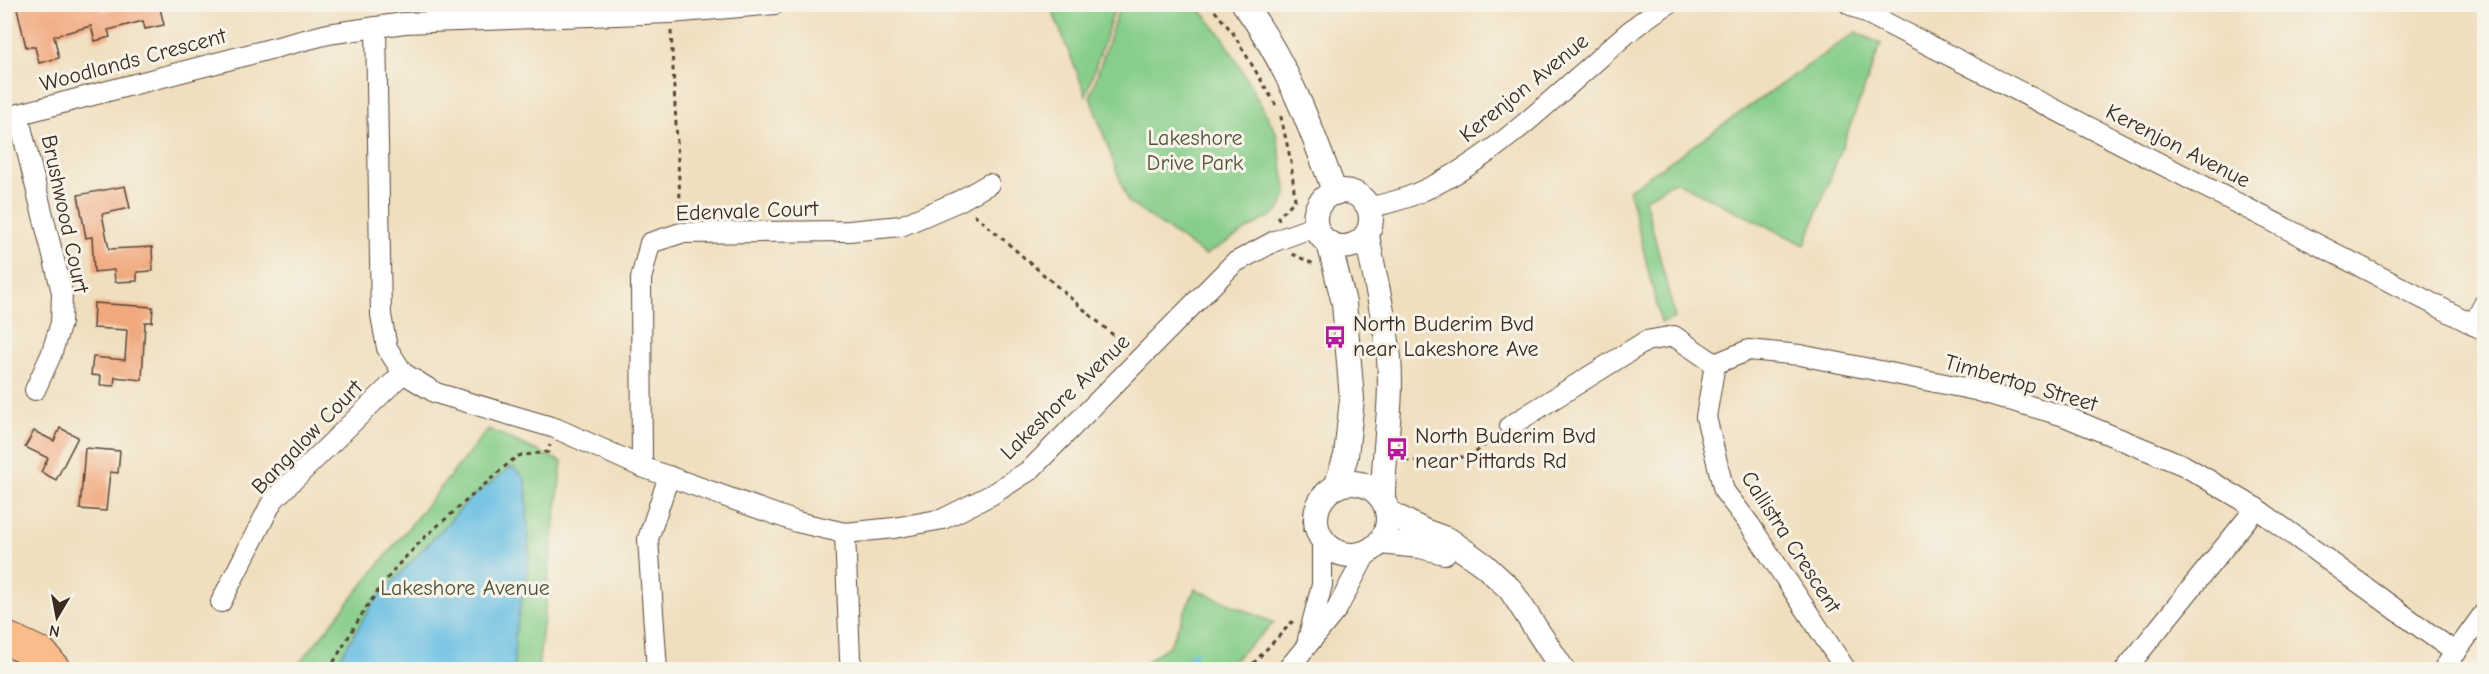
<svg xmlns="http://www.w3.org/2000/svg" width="2489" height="674" font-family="'Comic Neue',sans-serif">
  <rect width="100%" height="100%" fill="#f7f3e8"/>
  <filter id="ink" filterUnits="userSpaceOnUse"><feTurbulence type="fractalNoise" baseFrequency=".0167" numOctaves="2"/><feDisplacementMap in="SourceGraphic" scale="12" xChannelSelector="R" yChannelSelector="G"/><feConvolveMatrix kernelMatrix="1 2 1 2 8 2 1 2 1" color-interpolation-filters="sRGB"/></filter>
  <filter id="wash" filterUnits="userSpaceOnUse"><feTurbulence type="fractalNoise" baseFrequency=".008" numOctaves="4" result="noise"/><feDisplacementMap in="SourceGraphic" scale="24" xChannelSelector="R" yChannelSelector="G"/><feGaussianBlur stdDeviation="1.35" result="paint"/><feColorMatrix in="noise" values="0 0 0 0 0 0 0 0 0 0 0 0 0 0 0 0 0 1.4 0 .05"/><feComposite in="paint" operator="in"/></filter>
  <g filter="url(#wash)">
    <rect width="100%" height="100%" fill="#f0dfbf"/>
    <g fill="#87ce8a" stroke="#617c54" stroke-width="1.5">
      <path d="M1050,5H1116L1086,95Z"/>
      <path d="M1120,5H1196L1223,37L1276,132L1287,193L1279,211L1205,255L1128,202L1090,97Z"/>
      <path d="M1856,32L1881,44L1805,245L1675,181L1645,199L1675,318L1661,323L1629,190Z"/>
      <path d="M488,429L562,462L538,669L294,670Z"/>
      <path d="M1195,589L1274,623L1224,669H1136L1170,645Z"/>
    </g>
    <path fill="#66bee3" stroke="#507480" stroke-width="1.5" d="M512,467L526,479L529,561L515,634L514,669H333L373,603L472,497Z"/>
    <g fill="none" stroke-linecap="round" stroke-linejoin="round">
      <path stroke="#66bee3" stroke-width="5" d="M1181,670L1195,652"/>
    </g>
    <g id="blocks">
      <g fill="#f1a87e">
        <path d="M16,4H101L103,11L133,4H159L164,25L145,29L143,21L108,30L110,37L95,41L91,26L54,36L59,58L39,63L35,47H26Z"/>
        <path d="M125,186L130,208L102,214L109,249L152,247L153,271L137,272V281L115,282L114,270L94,272L92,237L86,238L78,195Z"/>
        <path d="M94,303L153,307L152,322H145L142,380L115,377L114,386L100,385L101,376L91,375L93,357L125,360L127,330L93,328Z"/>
        <path d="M60,428L78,437L56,480L41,472L48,458L25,447L34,431L54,441Z"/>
        <path d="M85,448L120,451L118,473L110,472L106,511L80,509Z"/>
      </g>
    </g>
  </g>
  <g filter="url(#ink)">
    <use href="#blocks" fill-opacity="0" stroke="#564536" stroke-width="1.5"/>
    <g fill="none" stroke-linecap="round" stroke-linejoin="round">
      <g stroke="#564536" stroke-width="22">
        <g id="minor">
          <path d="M1849,4L2484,330"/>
          <path d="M376,27L381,315L387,348L403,373L436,393L555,428L642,467L797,522L845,533L894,528L943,519L991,495L1030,470L1234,263L1275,241L1316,226"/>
          <path d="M18,115L62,292L61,323L51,355L35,390"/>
          <path d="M4,118L328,34L404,23L670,13L775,4"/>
          <path d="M1369,208C1383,204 1399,201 1413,195C1476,169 1529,121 1579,76C1607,52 1635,23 1668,4"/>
          <path d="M2473,325L2484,304"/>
          <path d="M1715,364L1706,417L1724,491L1750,525L1846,670"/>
          <path d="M1510,426L1646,341L1674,336L1715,364L1749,350L1800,355L1975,390L2064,416L2183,465L2256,508L2456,653"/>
          <path d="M642,467L641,279L650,243L681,233L849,231L901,226L959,201L989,184"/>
          <path d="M845,533L850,659L854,670"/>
          <path d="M221,602L273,500L403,373"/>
          <path d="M1308,639L1322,585V539"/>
          <path d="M657,670L648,539L669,476"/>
          <path d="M1287,670L1337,609L1367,552"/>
          <path d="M2125,670L2256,508"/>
          <path d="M2443,670L2484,613"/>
        </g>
      </g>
      <g stroke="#564536" stroke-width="26">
        <g id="tertiary">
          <path d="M1244,4C1287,63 1310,125 1335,193"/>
          <circle cx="1343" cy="219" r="28"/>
          <path d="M1367,235C1374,276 1385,317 1389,358C1393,405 1383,452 1383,500"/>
          <path d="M1329,243L1344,303L1352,399L1346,456L1336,487"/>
          <circle cx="1352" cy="519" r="36"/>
          <path d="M1388,512L1424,531L1449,540L1484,565L1510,589L1563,670"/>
          <path d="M1380,542L1420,546L1444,552"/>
        </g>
      </g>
      <g stroke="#564536" stroke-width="35">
        <path id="motorway" d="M10,640L42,655L54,670"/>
      </g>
      <g stroke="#564536" stroke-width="3" stroke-dasharray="4.5 4.5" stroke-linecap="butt">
        <path d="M1209,4L1233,33L1277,107"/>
        <path d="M671,31L681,217"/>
        <path d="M974,214L1127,347"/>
        <path d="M1279,220L1278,217L1295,200L1291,162L1280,113"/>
        <path d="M1292,254L1314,264"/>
        <path d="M1405,461L1435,460L1471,456L1496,436"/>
        <path d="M1304,532V515L1316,487"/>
        <path d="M329,670L365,609L395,568L425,537L517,456L548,452L550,445"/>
        <path d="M1247,670L1293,621"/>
      </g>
      <use href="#minor" stroke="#fff" stroke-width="20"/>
      <use href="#tertiary" stroke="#fff" stroke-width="24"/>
      <use href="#motorway" stroke="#fabc8b" stroke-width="33"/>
    </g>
  </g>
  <defs>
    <g id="bus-bare" transform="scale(1.8)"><path d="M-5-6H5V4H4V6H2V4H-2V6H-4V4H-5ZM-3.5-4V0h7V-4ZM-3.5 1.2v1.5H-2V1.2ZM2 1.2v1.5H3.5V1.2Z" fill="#b5179e" stroke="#f7f3e8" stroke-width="2.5" paint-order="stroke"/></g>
  </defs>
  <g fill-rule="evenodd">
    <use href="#bus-bare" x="1335" y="337"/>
    <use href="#bus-bare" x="1397" y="449"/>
  </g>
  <g text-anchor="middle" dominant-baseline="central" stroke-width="6" stroke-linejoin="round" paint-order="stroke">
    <g font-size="22" fill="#3b2a1e" stroke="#f7f3e8">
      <text transform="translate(133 60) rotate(-15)">Woodlands Crescent</text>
      <text transform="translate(1524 88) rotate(-39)">Kerenjon Avenue</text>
      <text transform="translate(2178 146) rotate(27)">Kerenjon Avenue</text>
      <text transform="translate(747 211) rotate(-2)">Edenvale Court</text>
      <text transform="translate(65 214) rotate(78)">Brushwood Court</text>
      <text transform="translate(2021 383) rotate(16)">Timbertop Street</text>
      <text transform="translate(1065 397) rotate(-44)">Lakeshore Avenue</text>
      <text transform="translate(307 437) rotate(-46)">Bangalow Court</text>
      <text transform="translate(1791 542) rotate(57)">Callistra Crescent</text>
    </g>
    <g font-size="22" fill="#4e5339" stroke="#f7f3e8">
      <text x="1195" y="138">Lakeshore<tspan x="1195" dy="25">Drive Park</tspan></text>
      <text x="465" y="588">Lakeshore Avenue</text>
    </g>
    <g font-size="22" fill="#3b2a1e" stroke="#f7f3e8" text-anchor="start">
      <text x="1353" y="324">North Buderim Bvd<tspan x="1353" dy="25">near Lakeshore Ave</tspan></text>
      <text x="1415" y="436">North Buderim Bvd<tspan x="1415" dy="25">near Pittards Rd</tspan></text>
    </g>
  </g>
  <rect width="2489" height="674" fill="none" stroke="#f7f3e8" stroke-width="24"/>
  <g transform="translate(57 617) rotate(190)" stroke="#f7f3e8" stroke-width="4.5" paint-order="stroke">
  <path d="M0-4.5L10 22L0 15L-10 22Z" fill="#3b2a1e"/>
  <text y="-9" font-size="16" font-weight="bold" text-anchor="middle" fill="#3b2a1e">N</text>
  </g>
</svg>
